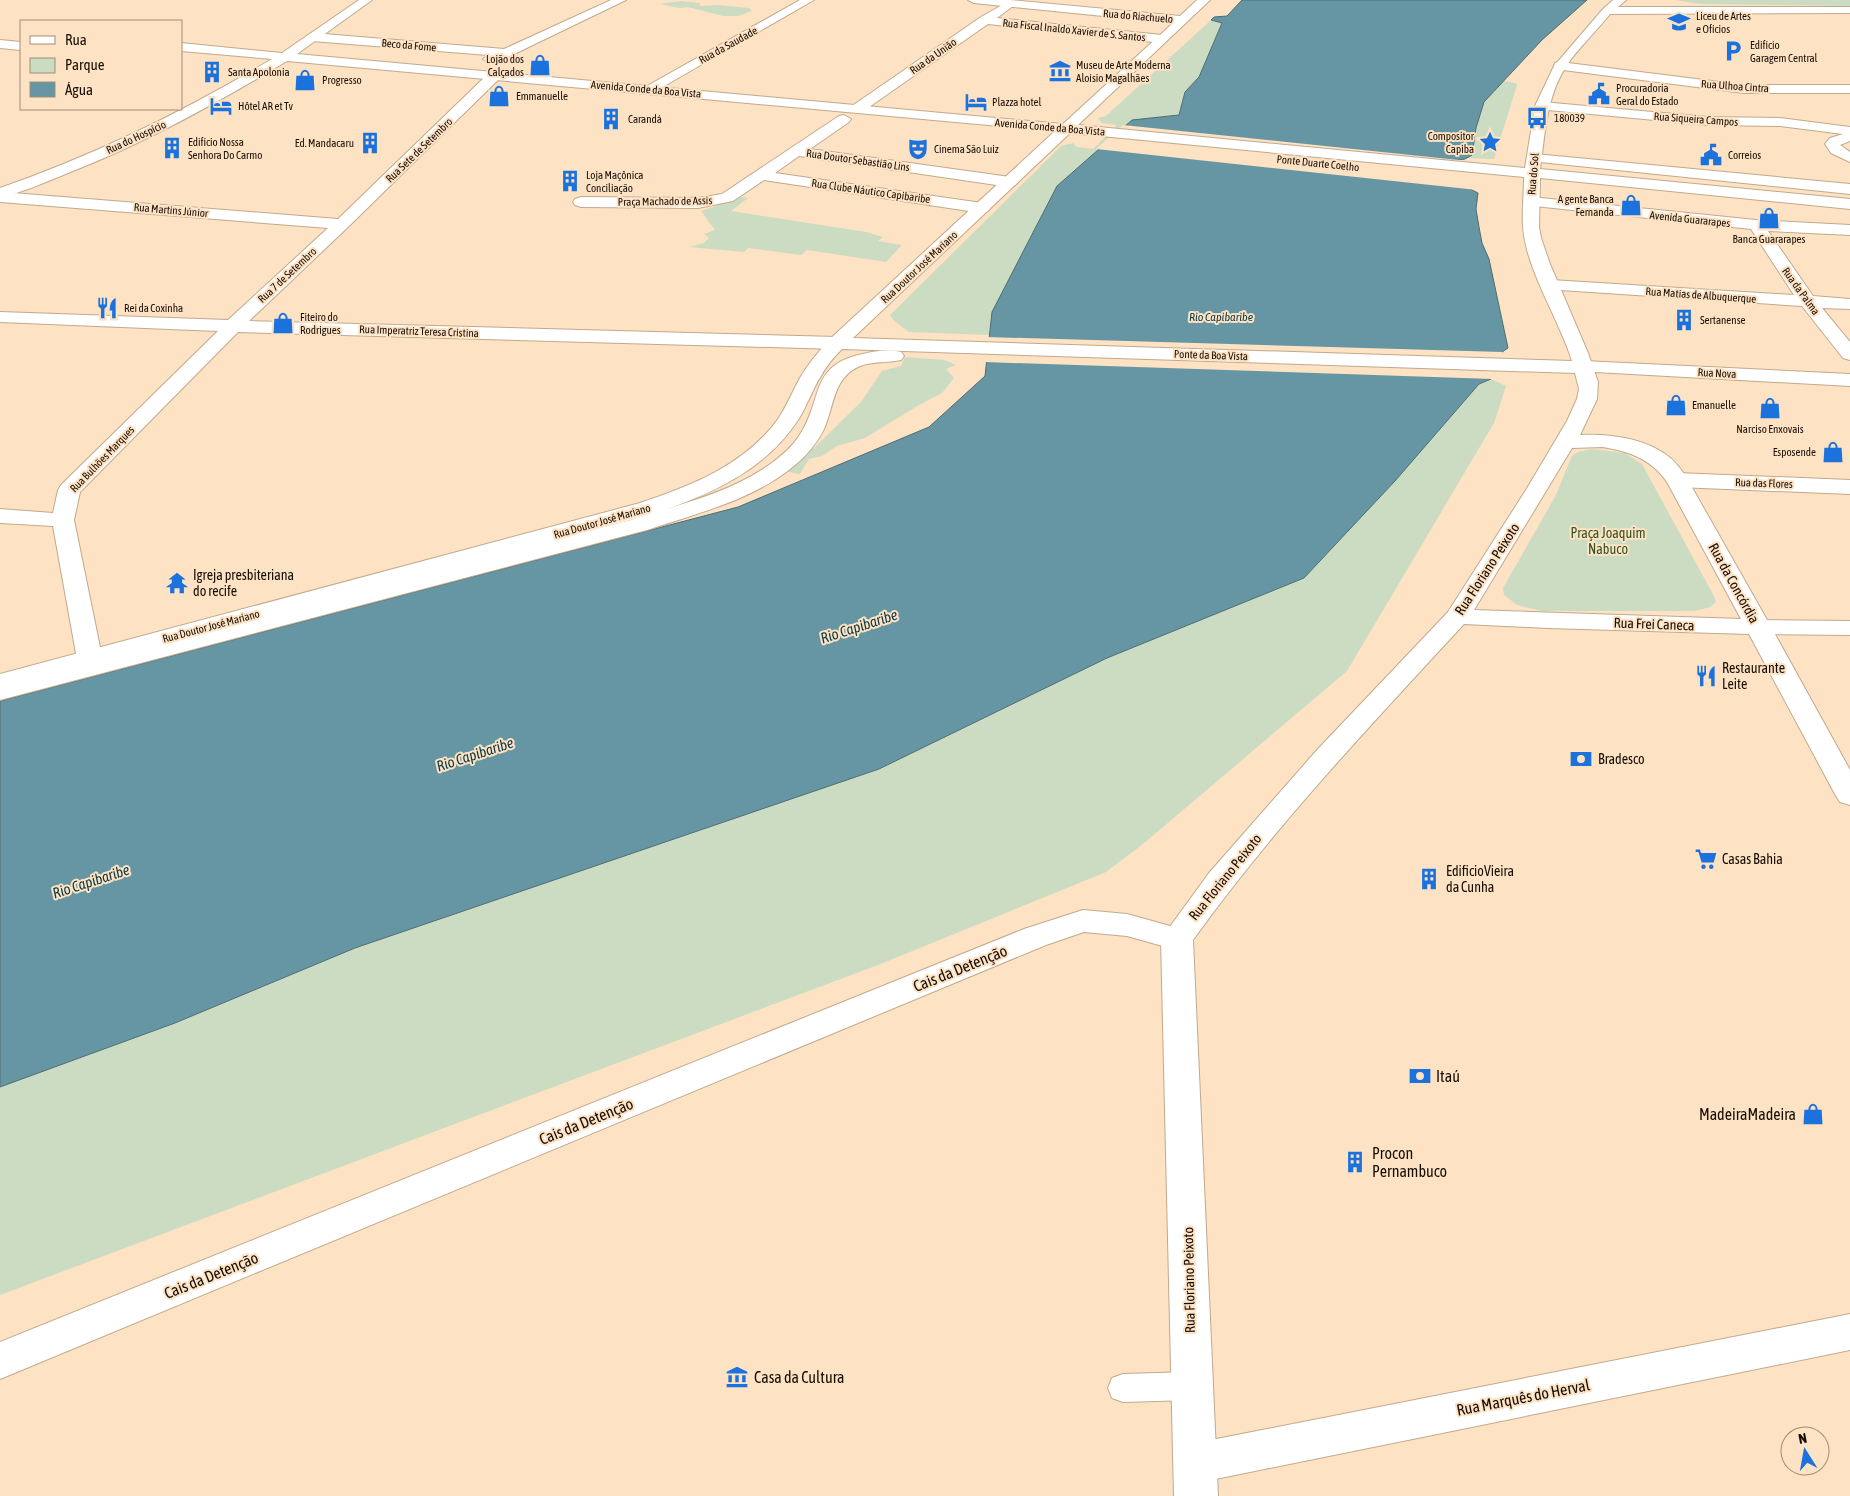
<svg xmlns="http://www.w3.org/2000/svg" width="1850" height="1496" font-family="'Asap Condensed',sans-serif">
  <rect width="100%" height="100%" fill="#fde2c4"/>
  <g fill="#cbdcc3">
    <path d="M1675,0H1850V6L1700,4Z"/>
    <path d="M681,1L700,3V6L717,5L749,8L752,11L738,16H723L688,7L680,8L660,4Z"/>
    <path d="M1211,20L1222,22L1199,78L1185,92L1179,115L1133,120L1057,186L989,335L909,332L894,321L890,315L1061,146L1073,143L1077,147L1093,149L1117,125L1102,123L1098,118L1106,116Z"/>
    <path d="M1504,81L1516,83L1517,85L1494,159L1467,158L1472,155L1476,129L1484,102Z"/>
    <path d="M736,196L748,198L731,211L866,232L883,237L878,241L902,245L886,262L807,250L801,255L748,248L744,252L689,247L704,243L709,238L704,234L715,230L701,211L716,206Z"/>
    <path d="M905,357L945,360L956,365L946,369L954,378L942,393L919,405L865,438L837,446L822,456L809,459L800,474L783,471L814,448L861,402L882,371L901,366Z"/>
    <path d="M1491,379L1506,386L1494,423L1347,671L1143,844L1106,872L878,965L0,1295V1087L175,1023L355,948L879,769L1107,658L1304,578L1395,481L1479,384Z"/>
    <path d="M1593,449L1624,453L1642,464L1715,598L1716,602L1710,607L1695,611H1542L1517,605L1504,595L1503,588L1556,495L1572,456L1578,452Z"/>
  </g>
  <path fill="#6696a3" stroke="#4e6d73" d="M1242,0H1587L1542,40L1484,102L1476,128L1472,155L1465,159L1458,160L1470,189L1478,193L1476,209L1479,227L1482,243L1489,259L1508,348L1502,352L1491,379L1479,384L1395,481L1304,578L1107,658L879,769L355,948L175,1023L0,1087V701L738,507L929,427L985,376L992,312L1057,186L1132,120L1179,115L1185,92L1199,77L1222,23L1211,20L1214,17L1227,16Z"/>
  <g fill="#fde2c4">
    <path d="M1123,125L1468,161L1462,162L1469,184L1477,190L1096,149Z"/>
    <path d="M987,337L1502,352L1503,354L1496,365L1493,379L984,362Z"/>
  </g>
  <g fill="none" stroke-linecap="round" stroke-linejoin="round">
    <g stroke="#c2a98c" stroke-width="2">
      <path id="lane" d="M1192,1372L1203,1376L1207,1386L1203,1396L1192,1400L1123,1402L1112,1398L1108,1388L1112,1378L1123,1374Z"/>
    </g>
    <g stroke="#c2a98c" stroke-width="2">
      <g id="street">
        <path d="M611,0H626L510,56L489,63L483,59L488,55L312,41L306,37L312,33L504,49Z"/>
        <path d="M800,0H814L652,93H642L640,90Z"/>
        <path d="M1009,1L1013,2L1015,4L1013,6L997,18L1162,35L1168,39L1162,43L988,24L862,112H852L850,109L852,106L981,17Z"/>
        <path d="M1560,62L1744,85H1850V93H1744L1555,69L1554,66L1555,63Z"/>
        <path d="M495,71L500,72L501,75L500,78L348,227L249,321L837,337L844,339L846,343L844,347L837,349L238,332L80,492L74,520L102,657L631,520C677,505 729,493 769,465C780,457 792,447 799,436C824,400 808,365 863,354C875,351 888,349 901,352L904,356L901,360C887,363 873,361 860,366C833,377 834,407 824,429C817,443 807,455 795,465C754,500 698,513 647,530L0,700V684L80,663L77,659L53,526L0,523V509L53,513L58,490L61,485L218,331L0,322V312L228,320L328,228L0,202V192L338,219L490,72Z"/>
        <path d="M1542,102L1708,117L1780,118L1850,127V141L1840,145L1850,152V162L1831,153L1825,144L1830,138L1843,134L1780,126L1708,125L1537,109L1535,106Z"/>
        <path d="M844,115L851,119L849,122L810,149L1010,177L1015,179L1018,182L1015,185L1010,187L799,156L775,173L982,203L988,205L990,208L988,211L982,213L764,180L733,201L698,208L581,207L575,205L573,202L575,199L581,197L698,198L722,194L839,116Z"/>
        <path d="M1535,154L1850,184V194L1530,161L1528,158L1530,155Z"/>
        <path d="M1531,197L1756,220L1850,225V235L1768,231L1813,296L1850,299V309L1822,308L1850,342V360L1843,358L1802,306L1545,289L1542,285L1545,281L1551,280L1794,295L1751,229L1525,205L1523,202L1525,199Z"/>
        <path d="M1584,361L1850,374V386L1577,371L1574,367L1577,363Z"/>
        <path d="M1677,473L1850,480V494L1677,487L1669,485L1666,480L1669,475Z"/>
        <path d="M1759,620L1850,621V635L1759,634L1750,632L1747,627L1750,622Z"/>
        <path d="M1083,910L1127,914L1188,931L1193,939L1188,947L1177,950L1127,936L1084,932L1046,945L0,1379V1342L1024,929Z"/>
        <path d="M1850,1314V1350L1196,1483L1181,1477L1175,1463L1181,1449L1196,1443Z"/>
      </g>
    </g>
    <g stroke="#c2a98c" stroke-width="2">
      <g id="secondary">
        <path d="M359,0H372L297,54L1063,124L1173,23L974,3L968,0H1010L1180,16L1197,0H1210L1078,125L1525,168L1535,106L1554,66L1603,9L1613,0H1626L1618,7H1850V13L1610,14C1596,32 1577,49 1565,68C1546,99 1545,135 1540,169L1850,199V209L1540,178L1539,227L1541,238L1550,264L1588,353L1598,382L1597,399L1580,435C1610,434 1645,438 1669,457C1676,462 1680,469 1685,475L1771,627L1850,770V805L1840,802L1836,796L1749,634L1548,628L1464,624C1370,726 1274,827 1193,940L1218,1496H1174L1161,939L1209,873L1317,750L1448,612L1526,490L1567,421L1577,399L1579,389L1575,373L842,349C834,357 826,366 821,376C812,390 807,406 798,420C765,471 710,494 656,513L0,690V674L640,503C691,486 745,465 778,419C787,406 792,392 800,378C808,364 819,351 830,339L1055,131L287,61C217,103 145,143 68,173C46,182 23,192 0,198V188C95,155 185,111 272,59L181,51V43L282,53ZM1070,133L1524,177C1524,193 1522,211 1523,227C1526,270 1559,319 1572,361L853,338ZM1602,447C1629,451 1651,459 1667,482L1741,619L1474,610L1572,448Z"/>
        <path d="M0,40L21,42V50L0,48Z"/>
      </g>
    </g>
    <use href="#lane" fill="#fff" fill-rule="evenodd"/>
    <use href="#street" fill="#fff" fill-rule="evenodd"/>
    <use href="#secondary" fill="#fff" fill-rule="evenodd"/>
  </g>
  <defs>
    <g id="university-bare" transform="scale(1.725)"><path d="M0-5L7-2L0 1L-7-2ZM-4 1L0 2.5L4 1V4Q0 6-4 4Z" fill="#1c72dc" stroke="#fde2c4" stroke-width="2.5" paint-order="stroke"/></g>
    <g id="parking-bare" transform="scale(1.725)"><path d="M-3.5-5.5H1a3.5 3.5 0 0 1 0 7H-1V5.5H-3.5ZM-1-3.4V-.6H.8a1.4 1.4 0 0 0 0-2.8Z" fill="#1c72dc" stroke="#fde2c4" stroke-width="2.5" paint-order="stroke"/></g>
    <g id="shop-bare" transform="scale(1.725)"><path d="M-5-2.5h2.3a2.7 3.5 0 0 1 5.4 0H5L5.5 6h-11ZM-1.5-2.5h3a1.5 2.3 0 0 0-3 0Z" fill="#1c72dc" stroke="#fde2c4" stroke-width="2.5" paint-order="stroke"/></g>
    <g id="museum-bare" transform="scale(1.725)"><path d="M0-6L6-3V-2H-6V-3ZM-5-1h2V3h-2ZM-1-1h2V3h-2ZM3-1h2V3H3ZM-6 4H6V6H-6Z" fill="#1c72dc" stroke="#fde2c4" stroke-width="2.5" paint-order="stroke"/></g>
    <g id="building-bare" transform="scale(1.725)"><path d="M-4-6H4V6H1V3H-1V6H-4ZM-2.5-4.3h1.7v1.8h-1.7ZM.8-4.3h1.7v1.8H.8ZM-2.5-1h1.7V.8h-1.7ZM.8-1h1.7V.8H.8Z" fill="#1c72dc" stroke="#fde2c4" stroke-width="2.5" paint-order="stroke"/></g>
    <g id="civic-bare" transform="scale(1.725)"><path d="M-.6-6.5H3V-4.5H.6V-3L4-1V1h2V6H-6V1h2V-1L-.6-3ZM-1.2 2.5V6h2.4V2.5Z" fill="#1c72dc" stroke="#fde2c4" stroke-width="2.5" paint-order="stroke"/></g>
    <g id="hotel-bare" transform="scale(1.725)"><path d="M-6-4.5h1.5V1H6V5H4.5V3h-9V5H-6ZM-4 0a1.8 1.8 0 1 1 3.6 0ZM.5 0V-2.5h3Q6-2.5 6 0Z" fill="#1c72dc" stroke="#fde2c4" stroke-width="2.5" paint-order="stroke"/></g>
    <g id="bus-bare" transform="scale(1.725)"><path d="M-5-6H5V4H4V6H2V4H-2V6H-4V4H-5ZM-3.5-4V0h7V-4ZM-3.5 1.2v1.5H-2V1.2ZM2 1.2v1.5H3.5V1.2Z" fill="#1c72dc" stroke="#fde2c4" stroke-width="2.5" paint-order="stroke"/></g>
    <g id="sight-bare" transform="scale(1.725)"><path d="M0-6L1.8-2.2L6-1.7L2.9 1.2L3.7 5.4L0 3.3L-3.7 5.4L-2.9 1.2L-6-1.7L-1.8-2.2Z" fill="#1c72dc" stroke="#fde2c4" stroke-width="2.5" paint-order="stroke"/></g>
    <g id="theatre-bare" transform="scale(1.725)"><path d="M-5-5.5Q0-4 5-5.5V0Q5 5 0 6Q-5 5-5 0ZM-3.3-2.5H-1v1.5H-3.3ZM1-2.5H3.3v1.5H1ZM-2.8 1Q0 5.5 2.8 1Z" fill="#1c72dc" stroke="#fde2c4" stroke-width="2.5" paint-order="stroke"/></g>
    <g id="restaurant-bare" transform="scale(1.725)"><path d="M-5-6h1v4h1v-4h1v4h1v-4h1v5L-1.5 .5V6h-2V.5L-5-1ZM5-6V6H3V1.5H1.5Q1.5-4 5-6Z" fill="#1c72dc" stroke="#fde2c4" stroke-width="2.5" paint-order="stroke"/></g>
    <g id="temple-bare" transform="scale(1.725)"><path d="M0-6L5-2H3V0L6.5 2.5H4V6H1.5V3h-3V6H-4V2.5H-6.5L-3 0V-2H-5Z" fill="#1c72dc" stroke="#fde2c4" stroke-width="2.5" paint-order="stroke"/></g>
    <g id="bank-bare" transform="scale(1.725)"><path d="M-6-4H6V4H-6ZM0-2.3a2.3 2.3 0 1 0 0 4.6a2.3 2.3 0 1 0 0-4.6Z" fill="#1c72dc" stroke="#fde2c4" stroke-width="2.5" paint-order="stroke"/></g>
    <g id="supermarket-bare" transform="scale(1.725)"><path d="M-6-5.5h2.5l.6 2H6L4.5 2H-2.5L-4.4-4H-6ZM-1.5 3.2a1.3 1.3 0 1 0 .1 0ZM3 3.2a1.3 1.3 0 1 0 .1 0Z" fill="#1c72dc" stroke="#fde2c4" stroke-width="2.5" paint-order="stroke"/></g>
  </defs>
  <g fill-rule="evenodd">
    <use href="#university-bare" x="1679" y="22"/>
    <use href="#parking-bare" x="1733" y="51"/>
    <use href="#shop-bare" x="540" y="65"/>
    <use href="#museum-bare" x="1060" y="71"/>
    <use href="#building-bare" x="212" y="72"/>
    <use href="#shop-bare" x="305" y="80"/>
    <use href="#civic-bare" x="1599" y="94"/>
    <use href="#shop-bare" x="499" y="96"/>
    <use href="#hotel-bare" x="976" y="102"/>
    <use href="#hotel-bare" x="221" y="106"/>
    <use href="#bus-bare" x="1537" y="118"/>
    <use href="#building-bare" x="611" y="119"/>
    <use href="#sight-bare" x="1490" y="142"/>
    <use href="#building-bare" x="370" y="143"/>
    <use href="#building-bare" x="172" y="148"/>
    <use href="#theatre-bare" x="918" y="149"/>
    <use href="#civic-bare" x="1711" y="155"/>
    <use href="#building-bare" x="570" y="181"/>
    <use href="#shop-bare" x="1631" y="205"/>
    <use href="#shop-bare" x="1769" y="218"/>
    <use href="#restaurant-bare" x="107" y="308"/>
    <use href="#building-bare" x="1684" y="320"/>
    <use href="#shop-bare" x="283" y="323"/>
    <use href="#shop-bare" x="1676" y="405"/>
    <use href="#shop-bare" x="1770" y="408"/>
    <use href="#shop-bare" x="1833" y="452"/>
    <use href="#temple-bare" x="177" y="583"/>
    <use href="#restaurant-bare" x="1706" y="676"/>
    <use href="#bank-bare" x="1581" y="759"/>
    <use href="#supermarket-bare" x="1706" y="859"/>
    <use href="#building-bare" x="1429" y="879"/>
    <use href="#bank-bare" x="1420" y="1076"/>
    <use href="#shop-bare" x="1813" y="1114"/>
    <use href="#building-bare" x="1355" y="1162"/>
    <use href="#museum-bare" x="737" y="1377"/>
  </g>
  <g text-anchor="middle" dominant-baseline="central" stroke-width="4" stroke-linejoin="round" paint-order="stroke">
    <g font-size="11" fill="#160d04" stroke="#fde2c4">
      <text transform="translate(1138 16) rotate(5)">Rua do Riachuelo</text>
      <text transform="translate(1074 30) rotate(6)">Rua Fiscal Inaldo Xavier de S. Santos</text>
      <text transform="translate(409 45) rotate(5)">Beco da Fome</text>
      <text transform="translate(728 45) rotate(-29)">Rua da Saudade</text>
      <text transform="translate(933 56) rotate(-35)">Rua da União</text>
      <text transform="translate(1735 86) rotate(4)">Rua Ulhoa Cintra</text>
      <text transform="translate(646 89) rotate(5)">Avenida Conde da Boa Vista</text>
      <text transform="translate(1696 119) rotate(4)">Rua Siqueira Campos</text>
      <text transform="translate(1050 127) rotate(5)">Avenida Conde da Boa Vista</text>
      <text transform="translate(136 137) rotate(-25)">Rua do Hospício</text>
      <text transform="translate(419 150) rotate(-44)">Rua Sete de Setembro</text>
      <text transform="translate(858 160) rotate(8)">Rua Doutor Sebastião Lins</text>
      <text transform="translate(1318 163) rotate(6)">Ponte Duarte Coelho</text>
      <text transform="translate(1533 174) rotate(-85)">Rua do Sol</text>
      <text transform="translate(871 191) rotate(8)">Rua Clube Náutico Capibaribe</text>
      <text transform="translate(665 201) rotate(-1)">Praça Machado de Assis</text>
      <text transform="translate(171 210) rotate(5)">Rua Martins Júnior</text>
      <text transform="translate(1690 219) rotate(6)">Avenida Guararapes</text>
      <text transform="translate(919 267) rotate(-43)">Rua Doutor José Mariano</text>
      <text transform="translate(287 275) rotate(-43)">Rua 7 de Setembro</text>
      <text transform="translate(1801 291) rotate(54)">Rua da Palma</text>
      <text transform="translate(1701 295) rotate(4)">Rua Matias de Albuquerque</text>
      <text transform="translate(419 331) rotate(2)">Rua Imperatriz Teresa Cristina</text>
      <text transform="translate(1211 355) rotate(2)">Ponte da Boa Vista</text>
      <text transform="translate(1717 373) rotate(3)">Rua Nova</text>
      <text transform="translate(102 459) rotate(-46)">Rua Bulhões Marques</text>
      <text transform="translate(1764 483) rotate(2)">Rua das Flores</text>
      <text transform="translate(602 521) rotate(-16)">Rua Doutor José Mariano</text>
      <text transform="translate(211 626) rotate(-15)">Rua Doutor José Mariano</text>
    </g>
    <g font-size="11" fill="#160d04" stroke="#fde2c4" text-anchor="start">
      <text x="1696" y="16">Liceu de Artes<tspan x="1696" dy="13">e Ofícios</tspan></text>
      <text x="1750" y="45">Edifício<tspan x="1750" dy="13">Garagem Central</tspan></text>
      <text x="524" y="59" text-anchor="end">Lojão dos<tspan x="524" dy="13">Calçados</tspan></text>
      <text x="1076" y="65">Museu de Arte Moderna<tspan x="1076" dy="13">Aloísio Magalhães</tspan></text>
      <text x="228" y="72">Santa Apolonia</text>
      <text x="322" y="80">Progresso</text>
      <text x="1616" y="88">Procuradoria<tspan x="1616" dy="13">Geral do Estado</tspan></text>
      <text x="516" y="96">Emmanuelle</text>
      <text x="992" y="102">Plazza hotel</text>
      <text x="238" y="106">Hôtel AR et Tv</text>
      <text x="1554" y="118">180039</text>
      <text x="628" y="119">Carandá</text>
      <text x="1474" y="136" text-anchor="end">Compositor<tspan x="1474" dy="13">Capiba</tspan></text>
      <text x="188" y="142">Edifício Nossa<tspan x="188" dy="13">Senhora Do Carmo</tspan></text>
      <text x="354" y="143" text-anchor="end">Ed. Mandacaru</text>
      <text x="934" y="149">Cinema São Luiz</text>
      <text x="1728" y="155">Correios</text>
      <text x="586" y="175">Loja Maçônica<tspan x="586" dy="13">Conciliação</tspan></text>
      <text x="1614" y="199" text-anchor="end">A gente Banca<tspan x="1614" dy="13">Fernanda</tspan></text>
      <text x="1769" y="239" text-anchor="middle">Banca Guararapes</text>
      <text x="124" y="308">Rei da Coxinha</text>
      <text x="300" y="317">Fiteiro do<tspan x="300" dy="13">Rodrigues</tspan></text>
      <text x="1700" y="320">Sertanense</text>
      <text x="1692" y="405">Emanuelle</text>
      <text x="1770" y="429" text-anchor="middle">Narciso Enxovais</text>
      <text x="1816" y="452" text-anchor="end">Esposende</text>
    </g>
    <g font-size="12" font-style="italic" fill="#0b3944" stroke="#fde2c4">
      <text x="1221" y="317">Rio Capibaribe</text>
    </g>
    <g font-size="14" fill="#345422" stroke="#fde2c4">
      <text x="1608" y="533">Praça Joaquim<tspan x="1608" dy="16">Nabuco</tspan></text>
    </g>
    <g font-size="14" fill="#160d04" stroke="#fde2c4">
      <text transform="translate(1487 569) rotate(-57)">Rua Floriano Peixoto</text>
      <text transform="translate(1734 583) rotate(61)">Rua da Concórdia</text>
      <text transform="translate(1654 624) rotate(2)">Rua Frei Caneca</text>
      <text transform="translate(1225 877) rotate(-51)">Rua Floriano Peixoto</text>
      <text transform="translate(1189 1280) rotate(-91)">Rua Floriano Peixoto</text>
    </g>
    <g font-size="14" fill="#160d04" stroke="#fde2c4" text-anchor="start">
      <text x="193" y="575">Igreja presbiteriana<tspan x="193" dy="16">do recife</tspan></text>
      <text x="1722" y="668">Restaurante<tspan x="1722" dy="16">Leite</tspan></text>
      <text x="1598" y="759">Bradesco</text>
      <text x="1722" y="859">Casas Bahia</text>
      <text x="1446" y="871">EdificioVieira<tspan x="1446" dy="16">da Cunha</tspan></text>
    </g>
    <g font-size="15" font-style="italic" fill="#0b3944" stroke="#fde2c4">
      <text transform="translate(859 626) rotate(-18)">Rio Capibaribe</text>
      <text transform="translate(475 754) rotate(-18)">Rio Capibaribe</text>
      <text transform="translate(91 881) rotate(-18)">Rio Capibaribe</text>
    </g>
    <g font-size="16" fill="#160d04" stroke="#fde2c4">
      <text transform="translate(960 968) rotate(-22)">Cais da Detenção</text>
      <text transform="translate(586 1121) rotate(-22)">Cais da Detenção</text>
      <text transform="translate(211 1275) rotate(-22)">Cais da Detenção</text>
      <text transform="translate(1523 1397) rotate(-11)">Rua Marquês do Herval</text>
    </g>
    <g font-size="16" fill="#160d04" stroke="#fde2c4" text-anchor="start">
      <text x="1436" y="1076">Itaú</text>
      <text x="1796" y="1114" text-anchor="end">MadeiraMadeira</text>
      <text x="1372" y="1153">Procon<tspan x="1372" dy="18">Pernambuco</tspan></text>
      <text x="754" y="1377">Casa da Cultura</text>
    </g>
  </g>
  <rect x="20" y="20" width="162" height="90" fill="#fde2c4" stroke="#a18d77"/>
  <rect x="30" y="36" width="25" height="8" fill="#ffffff" stroke="#a18d77"/>
  <text x="65" y="45" font-size="15" fill="#160d04">Rua</text>
  <rect x="30" y="58" width="25" height="15" fill="#cbdcc3" stroke="#a18d77"/>
  <text x="65" y="70" font-size="15" fill="#160d04">Parque</text>
  <rect x="30" y="82" width="25" height="15" fill="#6696a3" stroke="#a18d77"/>
  <text x="65" y="95" font-size="15" fill="#160d04">Água</text>
  <g transform="translate(1805 1451) rotate(349)"><circle r="24" fill="#fde2c4" stroke="#a18d77"/>
  <path d="M0-4L9 19L0 12L-9 19Z" fill="#1c72dc"/>
  <text y="-8" font-size="14" font-weight="bold" text-anchor="middle" fill="#160d04">N</text>
  </g>
</svg>
